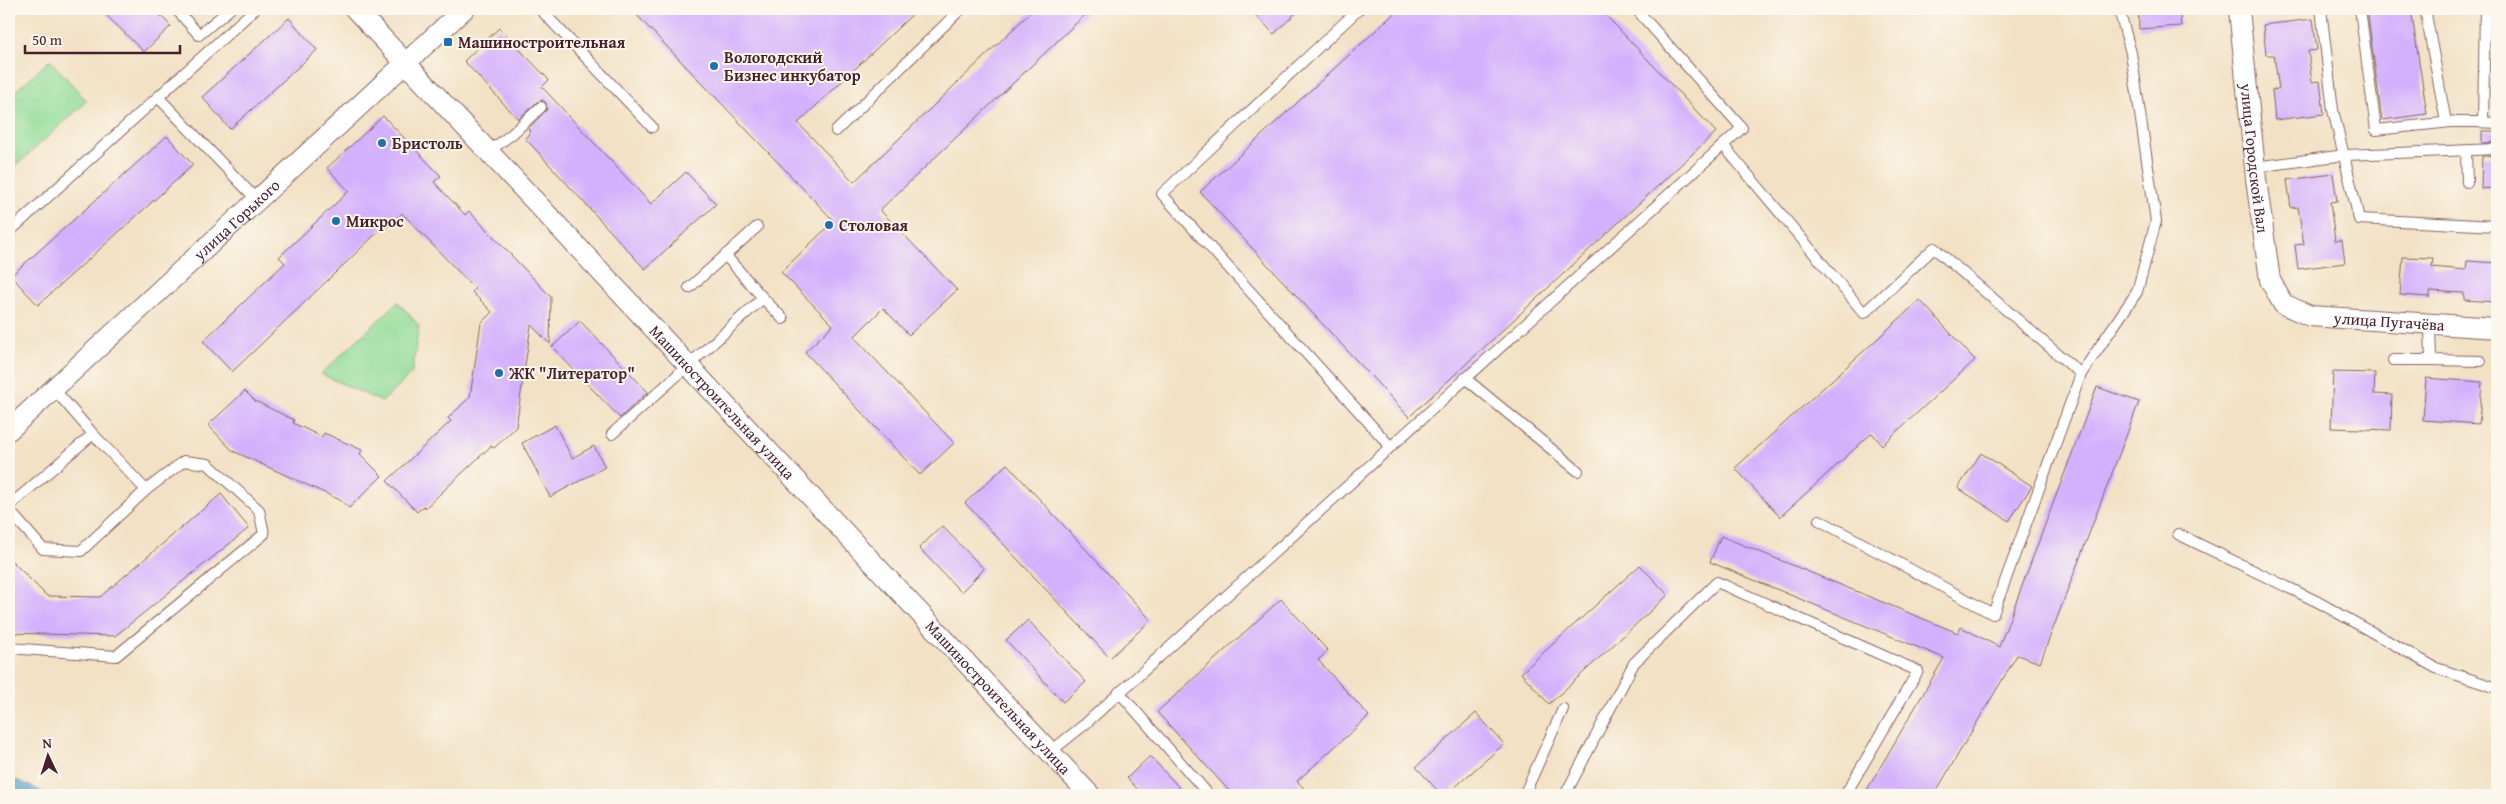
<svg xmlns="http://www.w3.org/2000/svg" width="2506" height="804" font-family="'Gentium Book Plus',serif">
  <rect width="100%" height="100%" fill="#fbf7ec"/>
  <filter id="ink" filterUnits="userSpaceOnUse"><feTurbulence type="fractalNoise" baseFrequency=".02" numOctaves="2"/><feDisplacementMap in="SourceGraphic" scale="10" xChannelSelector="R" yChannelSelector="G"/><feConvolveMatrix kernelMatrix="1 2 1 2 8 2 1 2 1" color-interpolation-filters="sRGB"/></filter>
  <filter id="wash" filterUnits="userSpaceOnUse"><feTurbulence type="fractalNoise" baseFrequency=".0096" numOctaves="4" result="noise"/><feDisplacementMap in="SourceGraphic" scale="20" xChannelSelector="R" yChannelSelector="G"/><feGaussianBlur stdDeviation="1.12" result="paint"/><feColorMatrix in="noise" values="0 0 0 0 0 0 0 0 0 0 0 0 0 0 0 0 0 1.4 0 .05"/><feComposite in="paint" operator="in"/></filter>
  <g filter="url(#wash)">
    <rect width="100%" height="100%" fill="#f2e1c4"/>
    <g fill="#91dc98" stroke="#6e7e62">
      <path d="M50,60L87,101L9,172V97Z"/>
      <path d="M398,302L419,326L412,373L382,402L321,374Z"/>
    </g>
    <path fill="#4fa6cc" stroke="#4c627c" d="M9,779L19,781L49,795H9Z"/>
    <g id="blocks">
      <g fill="#d4b1fd">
        <path d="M100,9H154L171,26L144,52Z"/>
        <path d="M631,9H918L798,123L854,182L1034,9H1091L880,210L957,290L909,335L883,308L854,337L954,443L920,475L805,352L833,325L781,272L834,221Z"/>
        <path d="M1250,9H1300L1274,34Z"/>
        <path d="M1399,9H1600L1716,132L1409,417L1200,192Z"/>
        <path d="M2138,9H2179L2181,26L2139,29Z"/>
        <path d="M2367,9H2411L2427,114L2382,120Z"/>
        <path d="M289,18L317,50L230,129L202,97Z"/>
        <path d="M2313,19L2317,50L2308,51L2312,82L2320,81L2324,114L2275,120L2272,90L2279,89L2274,55H2266L2263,25Z"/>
        <path d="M499,28L549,80L542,87L651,204L686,172L716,204L645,269L525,138L531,132L528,129L547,109L546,103L543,100L537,102L518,119L464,61Z"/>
        <path d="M383,116L441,176L434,182L465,215L469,211L551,297L550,344L531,325L516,427L494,448L491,446L425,508L424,506L417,512L387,481L451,421L448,418L470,397L481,323L492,312L472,292L475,289L402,213L385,229L383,227L232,372L203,341L285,263L279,257L349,191L327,168Z"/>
        <path d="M2482,131H2497V142L2482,143Z"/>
        <path d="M167,136L193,165L38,305L11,276Z"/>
        <path d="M2482,156H2497V189L2481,188Z"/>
        <path d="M2333,174L2337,201L2330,202L2335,241L2342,240L2345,263L2298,269L2295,245L2304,244L2298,207L2291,208L2287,180Z"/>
        <path d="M2403,257L2433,258L2432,267L2466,270L2467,261L2497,263L2496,302L2464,300V293L2430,291V297L2400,295Z"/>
        <path d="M1920,300L1975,360L1882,445L1872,433L1780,517L1735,468Z"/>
        <path d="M580,321L648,392L620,418L552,347Z"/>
        <path d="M2333,372L2375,373L2374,394L2392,395L2391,430L2331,428Z"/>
        <path d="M2426,378L2482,382L2479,424L2423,420Z"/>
        <path d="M2097,387L2139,402L2040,663L2017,655L1934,795H1864L1944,658L1710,562L1721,536L1958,633L1961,627L1999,647Z"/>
        <path d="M245,391L255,401L294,420L293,423L322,437L324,433L362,450L360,454L382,476L349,508L340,500L233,451L208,425Z"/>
        <path d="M555,425L572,458L594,446L605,467L550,497L522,443Z"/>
        <path d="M1981,453L2032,486L2009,521L1958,488Z"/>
        <path d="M1007,464L1151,620L1110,658L965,503Z"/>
        <path d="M221,494L249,528L115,636L9,633V558L47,596L100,597Z"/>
        <path d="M942,526L984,569L961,592L919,548Z"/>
        <path d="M1640,565L1668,595L1549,704L1521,673Z"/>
        <path d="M1281,599L1328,651L1318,660L1369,716L1297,781L1310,795H1233L1157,712Z"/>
        <path d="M1028,620L1086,682L1063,702L1006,640Z"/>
        <path d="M1476,713L1504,744L1446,795H1442L1416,767Z"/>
        <path d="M1150,756L1186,795H1143L1127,778Z"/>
      </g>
    </g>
  </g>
  <g filter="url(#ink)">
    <use href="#blocks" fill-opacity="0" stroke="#856361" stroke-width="1"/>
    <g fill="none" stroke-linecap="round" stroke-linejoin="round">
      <g stroke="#856361" stroke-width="12">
        <g id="service">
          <path d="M176,9L199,35L230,9"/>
          <path d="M540,9L652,127"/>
          <path d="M1359,9L1162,194L1390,446"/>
          <path d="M2321,9L2333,110L2359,219L2497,226"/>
          <path d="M2360,9L2376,130L2451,122"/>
          <path d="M2425,9L2446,122H2483L2485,9"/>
          <path d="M159,98L257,200"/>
          <path d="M2476,122L2497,123"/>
          <path d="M836,131L961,9"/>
          <path d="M1723,145L1864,313L1934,248L2081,374L2137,292L2156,221L2131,53L2119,9"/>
          <path d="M2466,151L2467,182"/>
          <path d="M488,152L512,134L541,107"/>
          <path d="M2255,167L2345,155L2497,149"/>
          <path d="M9,232L255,9"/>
          <path d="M725,255L763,298"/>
          <path d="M689,288L757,227"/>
          <path d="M2430,324L2431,360L2481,361"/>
          <path d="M2393,360H2431"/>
          <path d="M1465,378L1578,471"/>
          <path d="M53,388L93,434"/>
          <path d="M612,434L763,298L783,319"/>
          <path d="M9,506L93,434L146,490L81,551L43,549L9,510"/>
          <path d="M1819,520L1993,614L2081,374"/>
          <path d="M2178,534L2318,602L2436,668L2497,688"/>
          <path d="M9,648L116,656L264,534L259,510L208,464L184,461L146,490"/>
          <path d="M1119,692L1209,795"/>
          <path d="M1050,752L1084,725L1742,128L1636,9"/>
          <path d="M1524,795L1563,709"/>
          <path d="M1565,795L1634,663L1717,582L1918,671L1845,795"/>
        </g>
      </g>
      <g stroke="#856361" stroke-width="22">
        <g id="minor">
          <path id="s1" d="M355,9L1090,795"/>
          <path id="s2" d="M2239,9L2256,179L2270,280L2283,304L2310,316L2497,328"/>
          <path id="s3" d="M9,430L464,9"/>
        </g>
      </g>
      <use href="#service" stroke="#fff" stroke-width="10"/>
      <use href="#minor" stroke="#fff" stroke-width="20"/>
    </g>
  </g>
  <g fill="#1f6fb2" stroke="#fbf7ec" stroke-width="2">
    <rect x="443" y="37" width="10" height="10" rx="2.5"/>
    <circle cx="714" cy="66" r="5"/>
    <circle cx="382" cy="143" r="5"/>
    <circle cx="336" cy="221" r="5"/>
    <circle cx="829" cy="225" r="5"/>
    <circle cx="499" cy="373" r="5"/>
  </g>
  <g text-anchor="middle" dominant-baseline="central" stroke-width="4" stroke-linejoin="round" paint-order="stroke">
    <g font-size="16" font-weight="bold" fill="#4a1f2b" stroke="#fbf7ec" text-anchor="start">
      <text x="458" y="42">Машиностроительная</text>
      <text x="724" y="57">Вологодский<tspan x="724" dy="18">Бизнес инкубатор</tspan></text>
      <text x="392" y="143">Бристоль</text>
      <text x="346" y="221">Микрос</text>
      <text x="839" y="225">Столовая</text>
      <text x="509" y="373">ЖК "Литератор"</text>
    </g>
    <g font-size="16" fill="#4a1f2b" stroke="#fbf7ec">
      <text stroke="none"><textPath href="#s2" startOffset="150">улица Городской Вал</textPath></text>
      <text stroke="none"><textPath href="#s3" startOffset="310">улица Горького</textPath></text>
      <text stroke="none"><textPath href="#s2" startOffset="409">улица Пугачёва</textPath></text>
      <text stroke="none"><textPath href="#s1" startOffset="538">Машиностроительная улица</textPath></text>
      <text stroke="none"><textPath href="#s1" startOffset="942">Машиностроительная улица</textPath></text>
    </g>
  </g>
  <rect width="2506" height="804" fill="none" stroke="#fbf7ec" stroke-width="30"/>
  <g transform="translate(48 756) rotate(356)" stroke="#fbf7ec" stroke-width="4" paint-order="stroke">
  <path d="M0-4L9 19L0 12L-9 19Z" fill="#4a1f2b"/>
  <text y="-8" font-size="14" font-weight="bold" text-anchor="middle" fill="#4a1f2b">N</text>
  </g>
  <path d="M25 45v8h155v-8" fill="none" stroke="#4a1f2b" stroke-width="2.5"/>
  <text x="32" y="45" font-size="15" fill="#4a1f2b" stroke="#fbf7ec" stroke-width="4" paint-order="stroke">50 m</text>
</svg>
